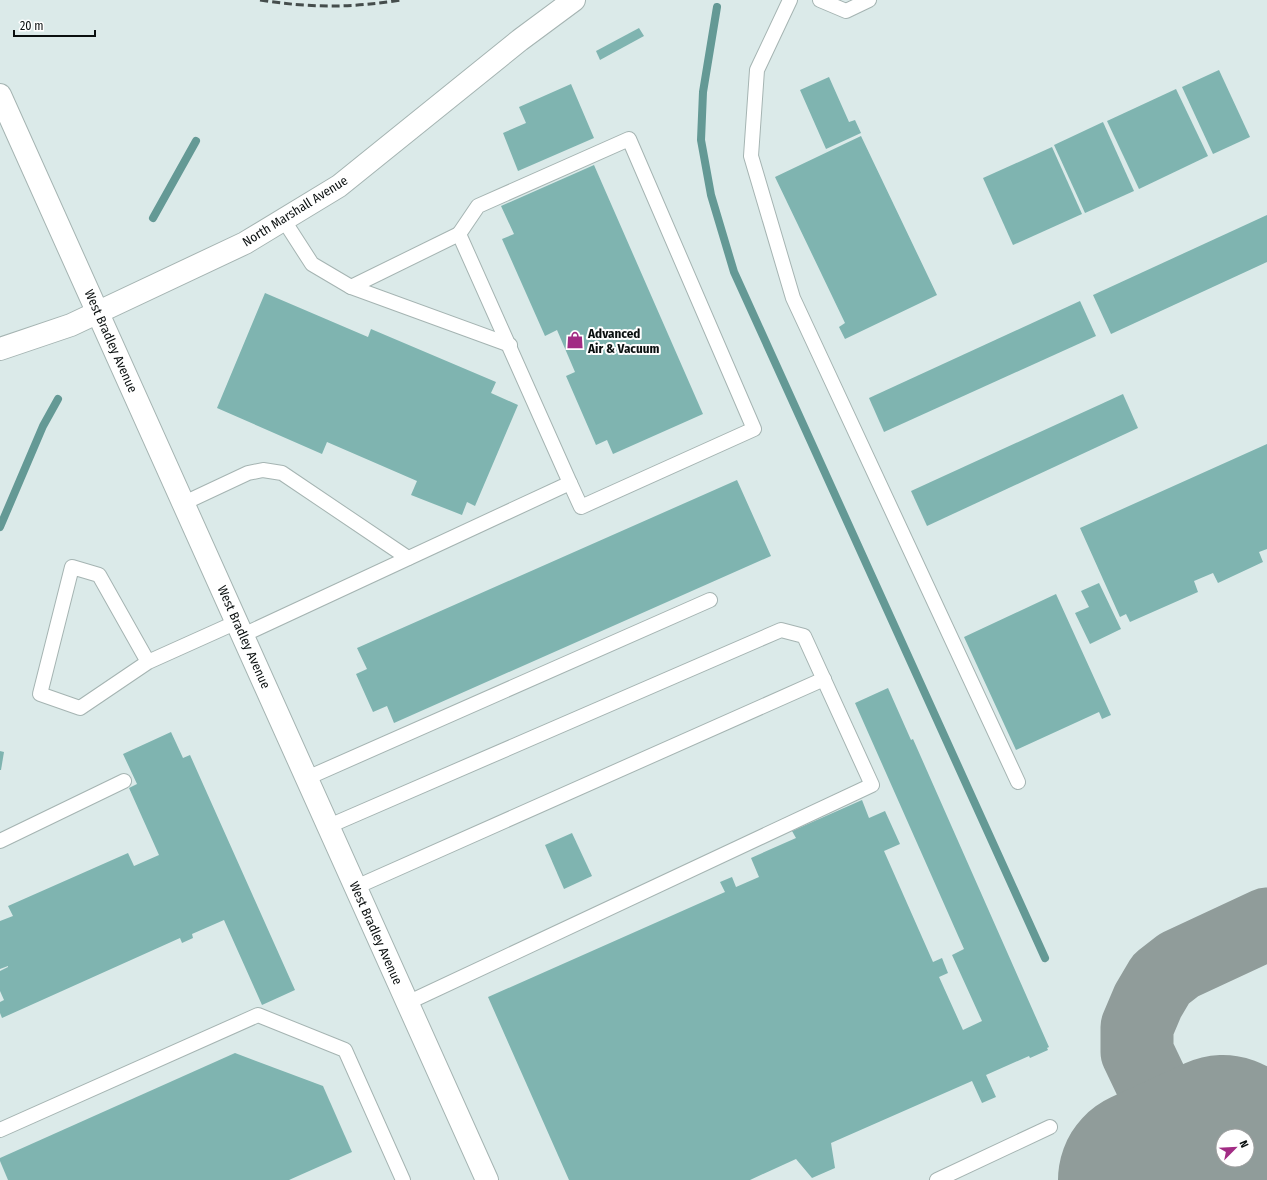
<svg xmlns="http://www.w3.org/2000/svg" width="1267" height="1180" font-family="'Fira Sans Condensed',sans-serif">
  <rect width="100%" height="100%" fill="#dbeae9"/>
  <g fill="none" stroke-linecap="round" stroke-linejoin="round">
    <g stroke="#649995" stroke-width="8">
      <path d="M717,7L703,92L701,140L711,195L734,272L1045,958"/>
      <path d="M153,218L196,141"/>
      <path d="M0,527L43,426L58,399"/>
    </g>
    <path stroke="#909c9a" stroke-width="73" d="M1198,1180L1137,1052V1027L1148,1001L1161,979L1179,965L1267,924"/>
    <path stroke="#909c9a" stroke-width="182" d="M1149,1180L1223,1146"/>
  </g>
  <g fill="#7fb4b0">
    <path d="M639,28L644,36L600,60L596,51Z"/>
    <path d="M1219,70L1250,137L1213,154L1182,87Z"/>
    <path d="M829,77L849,122L855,120L861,133L826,149L800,90Z"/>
    <path d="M571,84L594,138L518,171L503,133L526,123L519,107Z"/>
    <path d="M1176,89L1208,156L1139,189L1107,121Z"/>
    <path d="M1103,122L1134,191L1085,213L1054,145Z"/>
    <path d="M861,136L937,295L845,339L839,327L845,323L775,177Z"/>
    <path d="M1052,147L1082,214L1013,245L983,178Z"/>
    <path d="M594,165L703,414L613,454L607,440L596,445L566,376L575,372L557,330L545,336L502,239L514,234L501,206Z"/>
    <path d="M1267,215V262L1111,334L1093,295Z"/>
    <path d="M265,293L368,337L371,329L496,382L491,393L518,405L475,506L467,502L462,515L411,495L417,481L327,442L322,454L217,408Z"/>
    <path d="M1080,301L1096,336L884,432L869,398Z"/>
    <path d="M1123,394L1138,428L927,526L911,491Z"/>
    <path d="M1267,444V549L1259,552L1263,562L1218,583L1213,573L1194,581L1198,592L1130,622L1126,614L1120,617L1080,528Z"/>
    <path d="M737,480L771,556L394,723L387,706L373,712L356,674L367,669L357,648Z"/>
    <path d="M1099,583L1121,629L1090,644L1075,613L1089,607L1081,591Z"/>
    <path d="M1056,594L1111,715L1102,719L1099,712L1016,750L964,637Z"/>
    <path d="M888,688L911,740L913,739L1049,1047L1047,1048L1048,1050L1030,1058L1029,1056L986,1075L996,1097L982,1103L972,1081L831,1143L835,1168L812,1178L796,1159L750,1180H569L488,997L725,892L720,882L732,877L736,887L759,877L751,858L796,838L792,831L862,800L869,818L885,811L900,844L884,851L933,962L942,958L948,973L939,977L963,1030L982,1021L952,955L964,949L855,703Z"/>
    <path d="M171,732L183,758L190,755L295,990L262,1005L224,920L192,934L193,938L182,943L180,938L2,1018L0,1013V1002L4,1000L0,991V971L8,967V966L0,969V921L13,916L8,906L128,853L134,866L159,855L129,788L137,784L123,754Z"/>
    <path d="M0,751L4,752L1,770H0Z"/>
    <path d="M572,833L592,876L564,889L545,845Z"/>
    <path d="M235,1053L323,1086L352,1152L289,1180H8L0,1161V1158Z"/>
  </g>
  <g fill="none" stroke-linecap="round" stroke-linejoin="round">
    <g stroke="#a5b4b2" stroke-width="16">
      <g id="service">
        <path d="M790,0L757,70L751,156L793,298L1018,782"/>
        <path d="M820,0L846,11L869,0"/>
        <path d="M459,234L478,206L629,139L754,429L581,507L570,483"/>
        <path d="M351,287L510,345"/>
        <path d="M184,503L248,473L263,470L282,473L408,558"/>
        <path d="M243,635L570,483L459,234L351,287L312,264L283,219"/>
        <path d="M148,662L99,575L72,567L40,694L80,708L148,662L237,622"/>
        <path d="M307,778L710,600"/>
        <path d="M329,826L781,630L804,636L872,785L407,1003"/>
        <path d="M0,841L124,781"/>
        <path d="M356,887L824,679"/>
        <path d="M0,1130L258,1015L345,1050L403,1180"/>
        <path d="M937,1180L1050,1127"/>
      </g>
    </g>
    <g stroke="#a5b4b2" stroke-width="24">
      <g id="secondary">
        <path d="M0,95L487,1180"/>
        <path d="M0,349L71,325L245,243L339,186L520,40L574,0"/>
      </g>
    </g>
    <use href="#service" stroke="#fff" stroke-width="14"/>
    <use href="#secondary" stroke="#fff" stroke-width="22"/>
    <path stroke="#454d4c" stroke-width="3" stroke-dasharray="8 4" stroke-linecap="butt" d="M260,0C310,8 351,8 401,0"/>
  </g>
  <defs>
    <g id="shop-bare" transform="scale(1.38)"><path d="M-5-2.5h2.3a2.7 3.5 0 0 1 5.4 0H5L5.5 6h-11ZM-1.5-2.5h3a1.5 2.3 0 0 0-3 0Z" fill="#a22c84" stroke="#fff" stroke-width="2.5" paint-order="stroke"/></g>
  </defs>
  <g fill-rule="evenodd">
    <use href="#shop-bare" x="575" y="340"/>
  </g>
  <g text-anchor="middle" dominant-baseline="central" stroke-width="4" stroke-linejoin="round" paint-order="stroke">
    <g font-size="13" fill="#0a0f0f" stroke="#fff">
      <text transform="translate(295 211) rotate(-32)">North Marshall Avenue</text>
      <text transform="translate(111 341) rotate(66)">West Bradley Avenue</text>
      <text transform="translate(244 637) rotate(66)">West Bradley Avenue</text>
      <text transform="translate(376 933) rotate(66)">West Bradley Avenue</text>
    </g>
    <g font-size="13" font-weight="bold" fill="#0a0f0f" stroke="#fff" text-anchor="start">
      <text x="588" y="333">Advanced<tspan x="588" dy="15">Air &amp; Vacuum</tspan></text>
    </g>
  </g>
  <g transform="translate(1235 1148) rotate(66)"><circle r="19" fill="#ffffff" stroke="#9d9f9f"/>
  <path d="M0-3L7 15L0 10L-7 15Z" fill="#a22c84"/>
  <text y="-6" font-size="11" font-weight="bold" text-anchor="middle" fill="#0a0f0f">N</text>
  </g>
  <path d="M14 30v6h81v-6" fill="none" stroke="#0a0f0f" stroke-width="2"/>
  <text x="20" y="30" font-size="12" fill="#0a0f0f" stroke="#ffffff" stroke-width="3" paint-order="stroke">20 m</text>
</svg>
